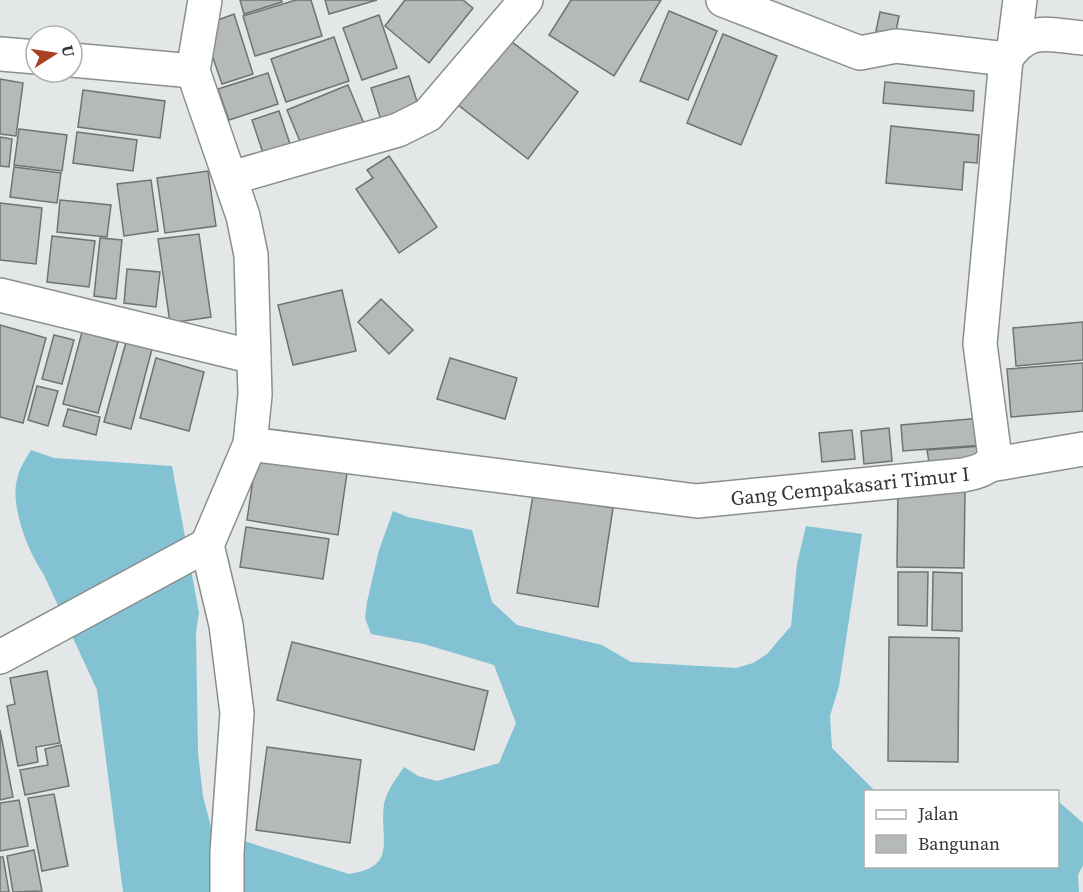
<svg xmlns="http://www.w3.org/2000/svg" width="1083" height="892" font-family="'Source Serif 4',serif">
  <rect width="100%" height="100%" fill="#e3e7e8"/>
  <path fill="#82c2d2" d="M31,450L54,458L172,466L199,613L196,632L198,753L203,796L212,831L349,874C399,867 379,839 384,804C387,790 396,779 404,767L418,776L437,781L499,763L516,723L494,665L424,644L371,634L365,618L367,602L379,550L393,511L408,517L472,530L492,602L517,625L602,645L631,662L736,668L753,663L767,654L791,626L797,564L806,526L862,534L839,686L830,716L832,748L875,791L866,792V866H1058V801L1083,823V865L1078,875L1079,892H123L97,690L43,573C28,552 10,505 17,480C19,469 25,460 31,450Z"/>
  <g fill="#b5b9ba" stroke="#6f7374" stroke-width="1.5">
    <path d="M240,0H281L282,2L244,14Z"/>
    <path d="M296,0H311L322,36L255,56L243,16Z"/>
    <path d="M325,0H377L329,14Z"/>
    <path d="M405,0H463L473,8L429,63L385,26Z"/>
    <path d="M571,0H661L614,76L549,35Z"/>
    <path d="M669,11L717,31L688,100L640,81Z"/>
    <path d="M880,12L899,16L895,36L876,31Z"/>
    <path d="M234,14L253,74L222,84L202,26Z"/>
    <path d="M379,15L397,68L362,80L343,28Z"/>
    <path d="M723,34L777,56L741,145L687,123Z"/>
    <path d="M504,36L578,92L528,159L453,101Z"/>
    <path d="M334,37L349,81L286,102L271,59Z"/>
    <path d="M268,73L278,104L229,120L218,89Z"/>
    <path d="M409,76L419,108L381,120L371,88Z"/>
    <path d="M0,79L23,83L16,136L0,134Z"/>
    <path d="M885,82L974,91L973,111L883,103Z"/>
    <path d="M348,85L365,126L304,151L287,110Z"/>
    <path d="M83,90L165,101L160,138L78,127Z"/>
    <path d="M279,111L290,144L263,153L252,120Z"/>
    <path d="M891,126L979,135L977,163L964,162L962,190L886,183Z"/>
    <path d="M19,129L67,135L62,171L14,165Z"/>
    <path d="M77,132L137,140L133,171L73,163Z"/>
    <path d="M0,137L12,139L9,167L0,166Z"/>
    <path d="M389,156L437,227L399,253L356,189L373,178L367,170Z"/>
    <path d="M14,167L61,173L57,203L10,197Z"/>
    <path d="M208,171L216,226L165,233L157,178Z"/>
    <path d="M151,180L158,231L124,236L117,184Z"/>
    <path d="M60,200L111,205L107,237L57,232Z"/>
    <path d="M0,203L42,208L36,264L0,260Z"/>
    <path d="M199,234L211,317L170,323L158,239Z"/>
    <path d="M52,236L95,241L89,287L47,282Z"/>
    <path d="M100,238L122,240L116,299L94,296Z"/>
    <path d="M127,269L160,272L156,307L124,303Z"/>
    <path d="M342,290L356,351L293,365L278,305Z"/>
    <path d="M381,299L413,330L389,354L358,322Z"/>
    <path d="M1083,322V360L1016,366L1013,328Z"/>
    <path d="M0,325L46,338L23,423L0,417Z"/>
    <path d="M82,332L118,342L98,413L63,404Z"/>
    <path d="M54,335L74,340L62,384L42,379Z"/>
    <path d="M126,342L152,349L131,429L104,422Z"/>
    <path d="M156,358L204,372L189,431L140,418Z"/>
    <path d="M450,358L517,378L505,419L437,399Z"/>
    <path d="M1083,363V411L1011,417L1007,369Z"/>
    <path d="M37,386L58,391L48,426L28,420Z"/>
    <path d="M68,409L100,417L96,435L63,426Z"/>
    <path d="M981,418L983,445L903,451L901,425Z"/>
    <path d="M889,428L892,461L864,464L861,431Z"/>
    <path d="M852,430L855,459L822,462L819,433Z"/>
    <path d="M982,446L984,464L930,468L927,450Z"/>
    <path d="M256,459L347,473L338,535L247,520Z"/>
    <path d="M898,488L965,489L964,568L897,567Z"/>
    <path d="M533,495L613,508L598,607L517,593Z"/>
    <path d="M246,527L329,539L323,579L240,567Z"/>
    <path d="M898,572H928L927,626L898,625Z"/>
    <path d="M933,572L962,573V631L932,630Z"/>
    <path d="M889,637L959,638L958,762L888,761Z"/>
    <path d="M292,642L488,691L474,750L277,700Z"/>
    <path d="M47,671L60,743L36,747L38,762L18,766L7,706L15,704L10,678Z"/>
    <path d="M0,730L13,797L0,800Z"/>
    <path d="M61,745L69,786L25,795L20,770L48,765L45,749Z"/>
    <path d="M267,747L361,760L350,843L256,830Z"/>
    <path d="M54,794L68,866L42,871L28,798Z"/>
    <path d="M19,800L28,846L0,851V803Z"/>
    <path d="M34,850L42,891L13,892L7,856Z"/>
    <path d="M0,857H3L9,892H0Z"/>
  </g>
  <g fill="none" stroke-linecap="round" stroke-linejoin="round">
    <g stroke="#8a8e8f" stroke-width="36">
      <g id="minor">
        <path d="M723,0L860,53L896,46L1006,59"/>
        <path d="M1014,47L1020,0"/>
        <path d="M0,54L36,57"/>
        <path d="M72,60L193,71"/>
        <path d="M231,178L398,130L428,115L526,0"/>
        <path d="M0,295L254,357"/>
        <path d="M250,444L697,501L963,475C977,472 987,470 995,458L980,344L1006,59C1027,25 1049,35 1083,38"/>
        <path d="M990,465L1083,449"/>
        <path d="M207,545L226,625L237,713L227,853V892"/>
        <path d="M0,657L207,545L250,444L255,395L251,255L243,216L193,71L205,0"/>
      </g>
    </g>
    <use href="#minor" stroke="#fff" stroke-width="33"/>
  </g>
  <g text-anchor="middle" dominant-baseline="central" stroke-width="4.5" stroke-linejoin="round" paint-order="stroke">
    <g font-size="20" fill="#333535" stroke="#fff">
      <text transform="translate(850 486) rotate(-6)">Gang Cempakasari Timur I</text>
    </g>
  </g>
  <rect x="864" y="790" width="195" height="78" fill="#ffffff" stroke="#adaeae" stroke-width="1.5"/>
  <rect x="876" y="810" width="30" height="9" fill="#ffffff" stroke="#adaeae" stroke-width="1.5"/>
  <text x="918" y="820" font-size="18" fill="#333535">Jalan</text>
  <rect x="876" y="835" width="30" height="18" fill="#b5b9ba" stroke="#adaeae" stroke-width="1.5"/>
  <text x="918" y="850" font-size="18" fill="#333535">Bangunan</text>
  <g transform="translate(54 54) rotate(78)"><circle r="28" fill="#ffffff" stroke="#adaeae" stroke-width="1.5"/>
  <path d="M0-4.5L10 22L0 15L-10 22Z" fill="#aa4124"/>
  <text y="-9" font-size="16" font-weight="bold" text-anchor="middle" fill="#333535">U</text>
  </g>
</svg>
